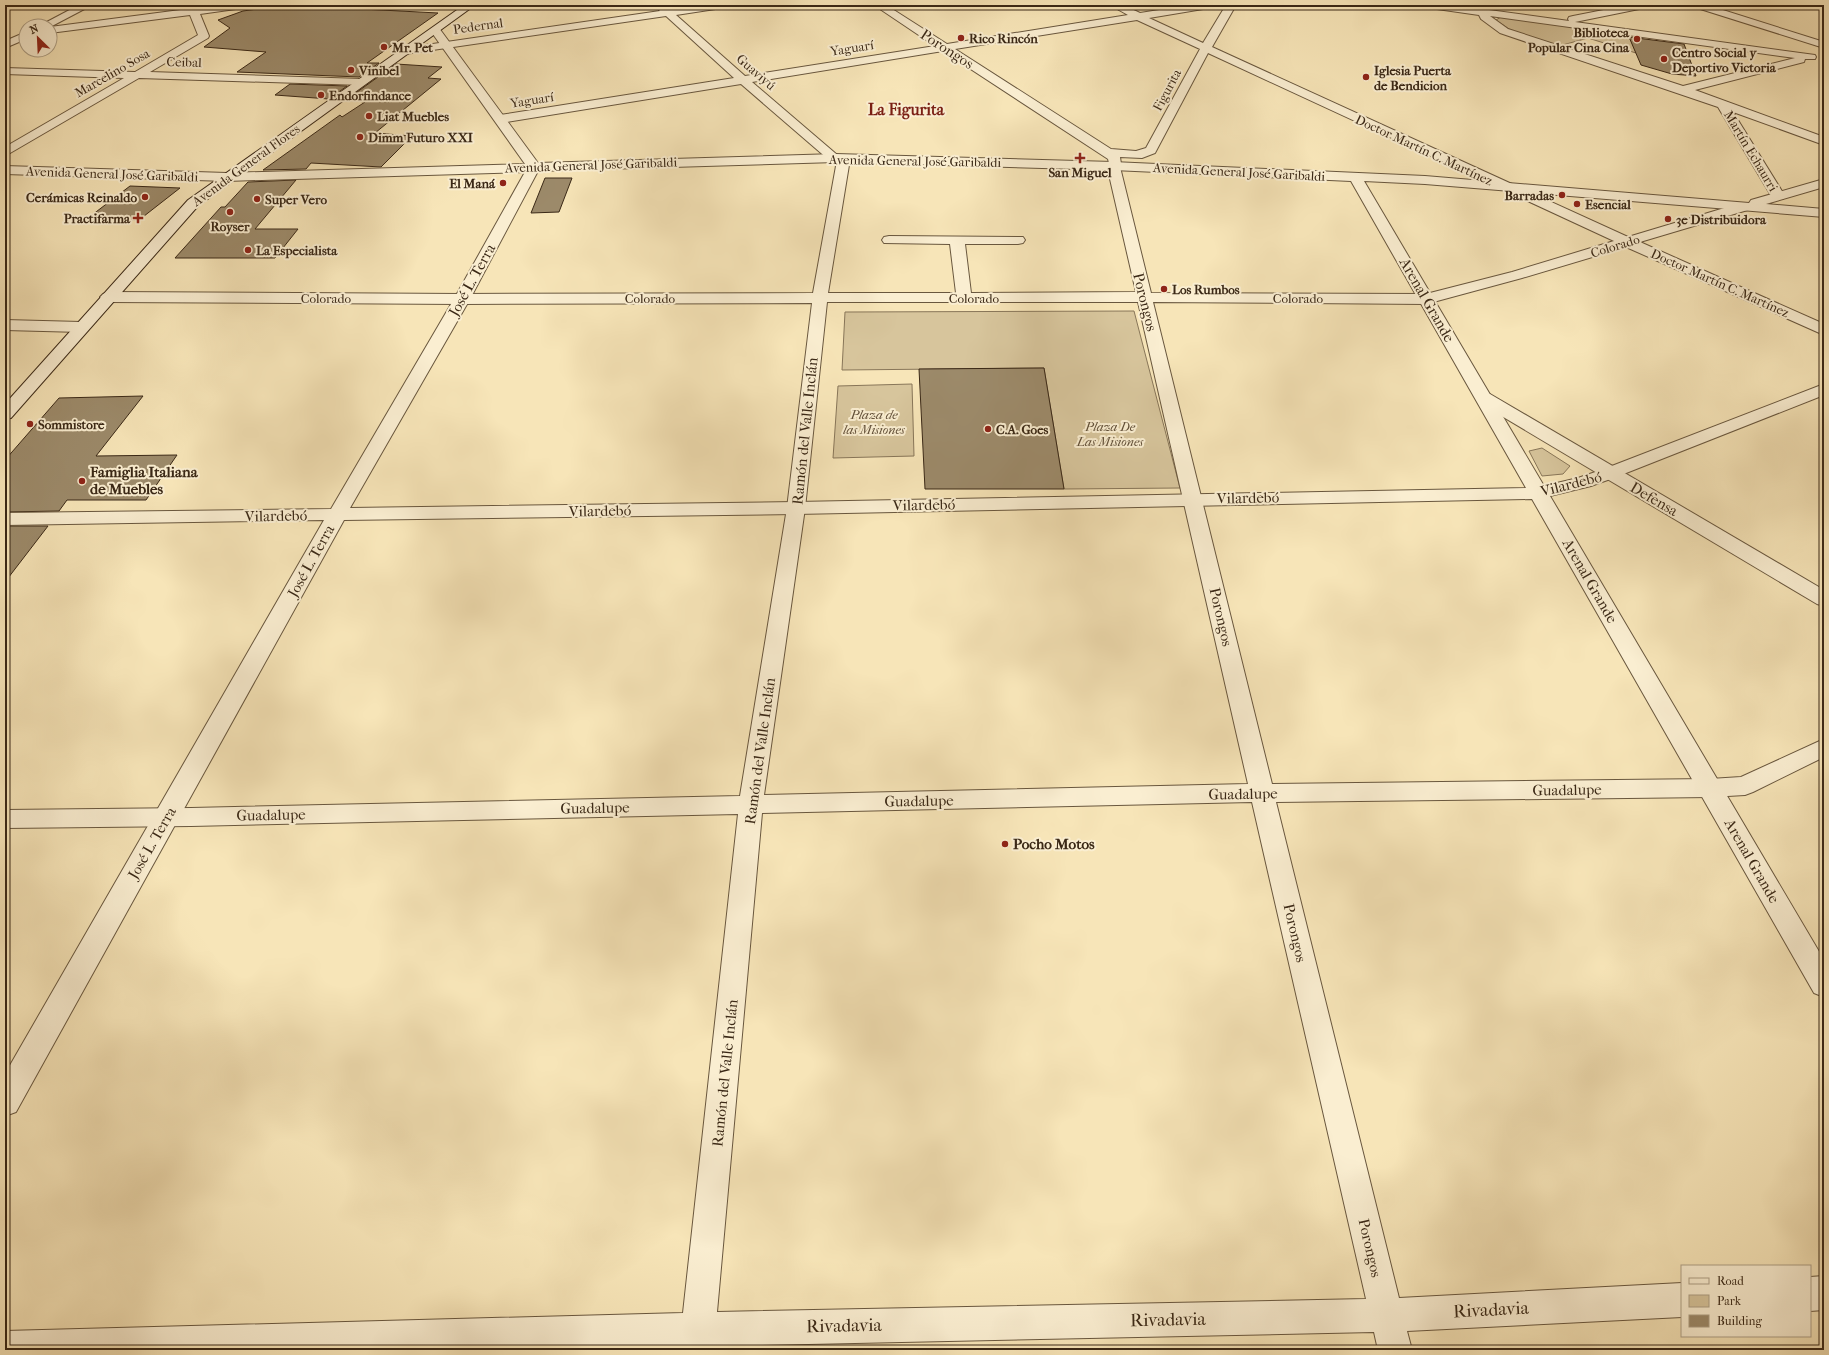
<svg xmlns="http://www.w3.org/2000/svg" width="1829" height="1355" font-family="'IM FELL French Canon',serif">
  <rect width="100%" height="100%" fill="#f7e5b8"/>
  <filter id="stains"><feTurbulence type="fractalNoise" baseFrequency=".005" numOctaves="4"/><feColorMatrix values="0 0 0 0 .2 0 0 0 0 .09 0 0 0 0 .02 0 0 0 .5 -.17"/></filter>
  <radialGradient id="worn" r=".72"><stop offset=".6" stop-color="#630" stop-opacity="0"/><stop offset="1" stop-color="#630" stop-opacity=".3"/></radialGradient>
  <g fill="#d7c59c" stroke="#887659">
    <path d="M1501,17L1629,35L1636,53L1588,38L1559,46L1512,31L1496,20Z"/>
    <path d="M1134,311L1180,488L1064,489L1044,368L842,370L845,312Z"/>
    <path d="M912,384L914,456L833,458L838,386Z"/>
    <path d="M1542,448L1570,466L1563,474L1542,476L1529,451Z"/>
  </g>
  <g fill="#9c8a6a" stroke="#3a2816">
    <path d="M286,5L438,13L367,63H379L359,77L237,72L266,52L204,47L230,28L218,20L243,11Z"/>
    <path d="M1629,37L1684,44L1696,76L1672,74L1641,65Z"/>
    <path d="M396,64L442,67L428,78L441,79L375,133L412,136L381,167L311,163L306,169L263,170L340,115L342,117L365,102L346,100Z"/>
    <path d="M290,84L347,86L329,99L275,95Z"/>
    <path d="M545,178H572L559,212L531,213Z"/>
    <path d="M296,180L255,229H298L275,258H175L221,207H225L248,182Z"/>
    <path d="M130,186L180,188L139,220L88,218Z"/>
    <path d="M1044,368L1064,489H925L919,369Z"/>
    <path d="M143,396L96,456L177,455L146,500H67L59,511L5,512V460L59,398Z"/>
    <path d="M5,526H48L5,582Z"/>
  </g>
  <g fill="none" stroke-linecap="round" stroke-linejoin="round">
    <g stroke="#69573e" stroke-width="2">
      <g id="minor">
        <path d="M79,5H92L52,26H44L43,24Z"/>
        <path d="M186,5H196L197,8L220,5H248L243,8L200,14L209,36L208,38L150,72L362,79L368,82L362,85L139,78L5,156V147L124,78L5,74V68L135,72L198,35L190,15L50,33V27L188,9Z"/>
        <path d="M654,5H665L670,10L702,5H727L722,8L676,15L745,76L935,46L874,5H886L947,44L1128,15L1110,5H1123L1140,13L1191,5H1214L1209,8L1149,18L1203,43L1226,5H1236L1212,47L1628,237L1741,203H1751L1753,206L1751,209L1640,242L1824,324V335L1626,247L1522,278L1426,304L1153,302L1272,784L1710,779L1741,777L1824,739V757L1753,792L1745,795L1710,797L1276,802L1399,1298L1682,1283V1317L1407,1331L1412,1350H1378L1374,1332L714,1346L713,1350H679V1346L551,1350H5V1331L683,1313L738,814L191,826L5,828V810L191,808L740,796L787,508L812,303L462,304L108,302L103,300L100,297L103,294L108,292L462,294L813,293L836,166L741,84L500,123L494,119L500,115L734,78L666,16L405,54L400,51L405,48L660,11ZM1137,20L1200,49L1146,148L1136,151L1111,149L955,49ZM943,51L1108,159L1109,163L1107,166L1136,292L971,293L965,244H1018L1023,243L1025,240L1023,237L889,236L884,237L882,240L884,243L950,244L956,293H828L849,165L752,82ZM1208,53L1614,241L1512,272L1426,294L1151,293L1120,167L1121,164L1120,157L1142,158L1155,153ZM827,302H1138L1248,784L764,795L805,508ZM1252,802L1366,1299L717,1312L762,813Z"/>
        <path d="M1425,5H1452L1569,21L1568,19L1569,17L1573,16L1629,5H1649L1644,8L1575,22L1815,55L1816,57L1815,59H1805L1804,62L1695,90L1824,137V145L1733,112L1785,196L1783,199H1773L1718,107L1500,33L1481,19L1479,15L1430,8ZM1490,16L1795,58L1683,86L1508,29Z"/>
        <path d="M1692,5H1707L1824,42V48L1694,7Z"/>
        <path d="M26,32V39L5,48V41Z"/>
        <path d="M5,320L81,322L87,324L89,327L87,330L81,332L5,330Z"/>
        <path d="M1484,393L1490,394L1824,590V606L1817,604L1478,402L1476,398L1478,394Z"/>
        <path d="M1824,1276V1310L1810,1311V1277Z"/>
      </g>
    </g>
    <g stroke="#69573e" stroke-width="2">
      <path id="tertiary" d="M435,27L439,28L538,163L836,154L1113,162L1425,176L1749,203L1751,200L1824,179V187L1766,204L1824,209V217L1425,184L1364,181L1544,486L1578,478L1604,469L1824,384V395L1616,477L1591,486L1550,496L1824,960V997L1814,993L1532,499L796,514L344,520L16,1112L5,1116V1074L324,520L5,525V513L331,509L454,299L525,172L227,181L5,174V166L227,173L525,164L430,30ZM836,162L1113,170L1351,181L1526,488L796,502L350,508L470,299L538,171Z"/>
    </g>
    <g stroke="#3a2816" stroke-width="2">
      <path id="secondary" d="M464,5H475L198,206L11,418L5,419V404L188,200Z"/>
    </g>
    <use href="#minor" fill="#faeed1" fill-rule="evenodd"/>
    <use href="#tertiary" fill="#faeed1" fill-rule="evenodd"/>
    <use href="#secondary" fill="#faeed1" fill-rule="evenodd"/>
  </g>
  <g fill="#8f2418" stroke="#faeed1" stroke-width="1.5">
    <circle cx="961" cy="38" r="4"/>
    <circle cx="1637" cy="39" r="4"/>
    <circle cx="384" cy="47" r="4"/>
    <circle cx="1664" cy="59" r="4"/>
    <circle cx="351" cy="70" r="4"/>
    <circle cx="1366" cy="77" r="4"/>
    <circle cx="321" cy="95" r="4"/>
    <circle cx="369" cy="116" r="4"/>
    <circle cx="360" cy="137" r="4"/>
    <path d="M1078 152h4v4h4v4h-4v4h-4v-4h-4v-4h4z"/>
    <circle cx="503" cy="183" r="4"/>
    <circle cx="1562" cy="195" r="4"/>
    <circle cx="145" cy="197" r="4"/>
    <circle cx="257" cy="199" r="4"/>
    <circle cx="1577" cy="204" r="4"/>
    <circle cx="230" cy="212" r="4"/>
    <path d="M136 212h4v4h4v4h-4v4h-4v-4h-4v-4h4z"/>
    <circle cx="1668" cy="219" r="4"/>
    <circle cx="248" cy="250" r="4"/>
    <circle cx="1164" cy="289" r="4"/>
    <circle cx="30" cy="424" r="4"/>
    <circle cx="988" cy="429" r="4"/>
    <circle cx="82" cy="481" r="4"/>
    <circle cx="1005" cy="844" r="4"/>
  </g>
  <g text-anchor="middle" dominant-baseline="central" stroke-width="4" stroke-linejoin="round" paint-order="stroke">
    <g font-size="13" fill="#3a2816" stroke="#faeed1">
      <text transform="translate(478 26) rotate(-8)">Pedernal</text>
      <text transform="translate(852 48) rotate(-9)">Yaguarí</text>
      <text transform="translate(184 62) rotate(2)">Ceibal</text>
      <text transform="translate(756 72) rotate(41)">Guaviyú</text>
      <text transform="translate(112 73) rotate(-30)">Marcelino Sosa</text>
      <text transform="translate(1167 90) rotate(-62)">Figurita</text>
      <text transform="translate(532 100) rotate(-9)">Yaguarí</text>
      <text transform="translate(1424 150) rotate(25)">Doctor Martín C. Martínez</text>
      <text transform="translate(1751 151) rotate(59)">Martín Echaurri</text>
      <text transform="translate(915 161) rotate(1)">Avenida General José Garibaldi</text>
      <text transform="translate(246 165) rotate(-36)">Avenida General Flores</text>
      <text transform="translate(591 165) rotate(-2)">Avenida General José Garibaldi</text>
      <text transform="translate(1239 172) rotate(3)">Avenida General José Garibaldi</text>
      <text transform="translate(112 174) rotate(2)">Avenida General José Garibaldi</text>
      <text transform="translate(1615 246) rotate(-17)">Colorado</text>
      <text transform="translate(1720 283) rotate(24)">Doctor Martín C. Martínez</text>
      <text x="326" y="298">Colorado</text>
      <text x="650" y="298">Colorado</text>
      <text x="974" y="298">Colorado</text>
      <text x="1298" y="298">Colorado</text>
    </g>
    <g font-size="13" font-weight="bold" fill="#3a2816" stroke="#faeed1" text-anchor="start">
      <text x="1629" y="32" text-anchor="end">Biblioteca<tspan x="1629" dy="15">Popular Cina Cina</tspan></text>
      <text x="969" y="38">Rico Rincón</text>
      <text x="392" y="47">Mr. Pet</text>
      <text x="1672" y="52">Centro Social y<tspan x="1672" dy="15">Deportivo Victoria</tspan></text>
      <text x="359" y="70">Vinibel</text>
      <text x="1374" y="70">Iglesia Puerta<tspan x="1374" dy="15">de Bendicion</tspan></text>
      <text x="329" y="95">Endorfindance</text>
      <text x="377" y="116">Liat Muebles</text>
      <text x="368" y="137">Dimm Futuro XXI</text>
      <text x="1080" y="172" text-anchor="middle">San Miguel</text>
      <text x="495" y="183" text-anchor="end">El Maná</text>
      <text x="1554" y="195" text-anchor="end">Barradas</text>
      <text x="137" y="197" text-anchor="end">Cerámicas Reinaldo</text>
      <text x="265" y="199">Super Vero</text>
      <text x="1585" y="204">Esencial</text>
      <text x="130" y="218" text-anchor="end">Practifarma</text>
      <text x="1676" y="219">3e Distribuidora</text>
      <text x="230" y="226" text-anchor="middle">Royser</text>
      <text x="256" y="250">La Especialista</text>
      <text x="1172" y="289">Los Rumbos</text>
      <text x="38" y="424">Sommistore</text>
      <text x="996" y="429">C.A. Goes</text>
    </g>
    <g font-size="13" font-style="italic" fill="#614f38" stroke="#faeed1">
      <text x="874" y="414">Plaza de<tspan x="874" dy="15">las Misiones</tspan></text>
      <text x="1110" y="426">Plaza De<tspan x="1110" dy="15">Las Misiones</tspan></text>
    </g>
    <g font-size="15" fill="#3a2816" stroke="#faeed1">
      <text transform="translate(947 49) rotate(33)">Porongos</text>
      <text transform="translate(472 280) rotate(-61)">José L. Terra</text>
      <text transform="translate(1427 300) rotate(60)">Arenal Grande</text>
      <text transform="translate(1145 302) rotate(76)">Porongos</text>
      <text transform="translate(805 431) rotate(-84)">Ramón del Valle Inclán</text>
      <text transform="translate(1571 484) rotate(-14)">Vilardebó</text>
      <text transform="translate(1248 498) rotate(-1)">Vilardebó</text>
      <text transform="translate(1654 499) rotate(30)">Defensa</text>
      <text transform="translate(924 505) rotate(-1)">Vilardebó</text>
      <text transform="translate(600 511) rotate(-1)">Vilardebó</text>
      <text transform="translate(276 516) rotate(-1)">Vilardebó</text>
      <text transform="translate(311 561) rotate(-61)">José L. Terra</text>
      <text transform="translate(1590 581) rotate(60)">Arenal Grande</text>
      <text transform="translate(1221 617) rotate(77)">Porongos</text>
      <text transform="translate(760 751) rotate(-82)">Ramón del Valle Inclán</text>
      <text transform="translate(1567 790) rotate(-1)">Guadalupe</text>
      <text transform="translate(1243 794) rotate(-1)">Guadalupe</text>
      <text transform="translate(919 801) rotate(-1)">Guadalupe</text>
      <text transform="translate(595 808) rotate(-1)">Guadalupe</text>
      <text transform="translate(271 815) rotate(-1)">Guadalupe</text>
      <text transform="translate(152 843) rotate(-60)">José L. Terra</text>
      <text transform="translate(1752 861) rotate(60)">Arenal Grande</text>
      <text transform="translate(1295 933) rotate(77)">Porongos</text>
      <text transform="translate(725 1073) rotate(-84)">Ramón del Valle Inclán</text>
      <text transform="translate(1370 1248) rotate(77)">Porongos</text>
    </g>
    <g font-size="15" font-weight="bold" fill="#3a2816" stroke="#faeed1" text-anchor="start">
      <text x="90" y="472">Famiglia Italiana<tspan x="90" dy="17">de Muebles</tspan></text>
      <text x="1013" y="844">Pocho Motos</text>
    </g>
    <g font-size="16" font-weight="bold" fill="#7a1f14" stroke="#faeed1">
      <text x="906" y="109">La Figurita</text>
    </g>
    <g font-size="18" fill="#3a2816" stroke="#faeed1">
      <text transform="translate(1491 1310) rotate(-3)">Rivadavia</text>
      <text transform="translate(1168 1320) rotate(-1)">Rivadavia</text>
      <text transform="translate(844 1326) rotate(-1)">Rivadavia</text>
    </g>
  </g>
  <rect width="1829" height="1355" fill="none" stroke="#f7e5b8" stroke-width="20"/>
  <rect x="6" y="6" width="1817" height="1343" fill="none" stroke="#3a2816" stroke-width="2"/>
  <rect x="10" y="10" width="1809" height="1335" fill="none" stroke="#3a2816"/>
  <rect x="1681" y="1265" width="130" height="72" fill="#faeed1" stroke="#ad9f86"/>
  <rect x="1689" y="1278" width="20" height="6" fill="#faeed1" stroke="#ad9f86"/>
  <text x="1717" y="1285" font-size="12" fill="#3a2816">Road</text>
  <rect x="1689" y="1295" width="20" height="12" fill="#d7c59c" stroke="#ad9f86"/>
  <text x="1717" y="1305" font-size="12" fill="#3a2816">Park</text>
  <rect x="1689" y="1315" width="20" height="12" fill="#9c8a6a" stroke="#ad9f86"/>
  <text x="1717" y="1325" font-size="12" fill="#3a2816">Building</text>
  <g transform="translate(38 38) rotate(336)"><circle r="19" fill="#faeed1" stroke="#ad9f86"/>
  <path d="M0-3L7 15L0 10L-7 15Z" fill="#8f2418"/>
  <text y="-6" font-size="11" font-weight="bold" text-anchor="middle" fill="#3a2816">N</text>
  </g>
  <rect width="100%" height="100%" filter="url(#stains)"/>
  <rect width="100%" height="100%" fill="url(#worn)"/>
</svg>
